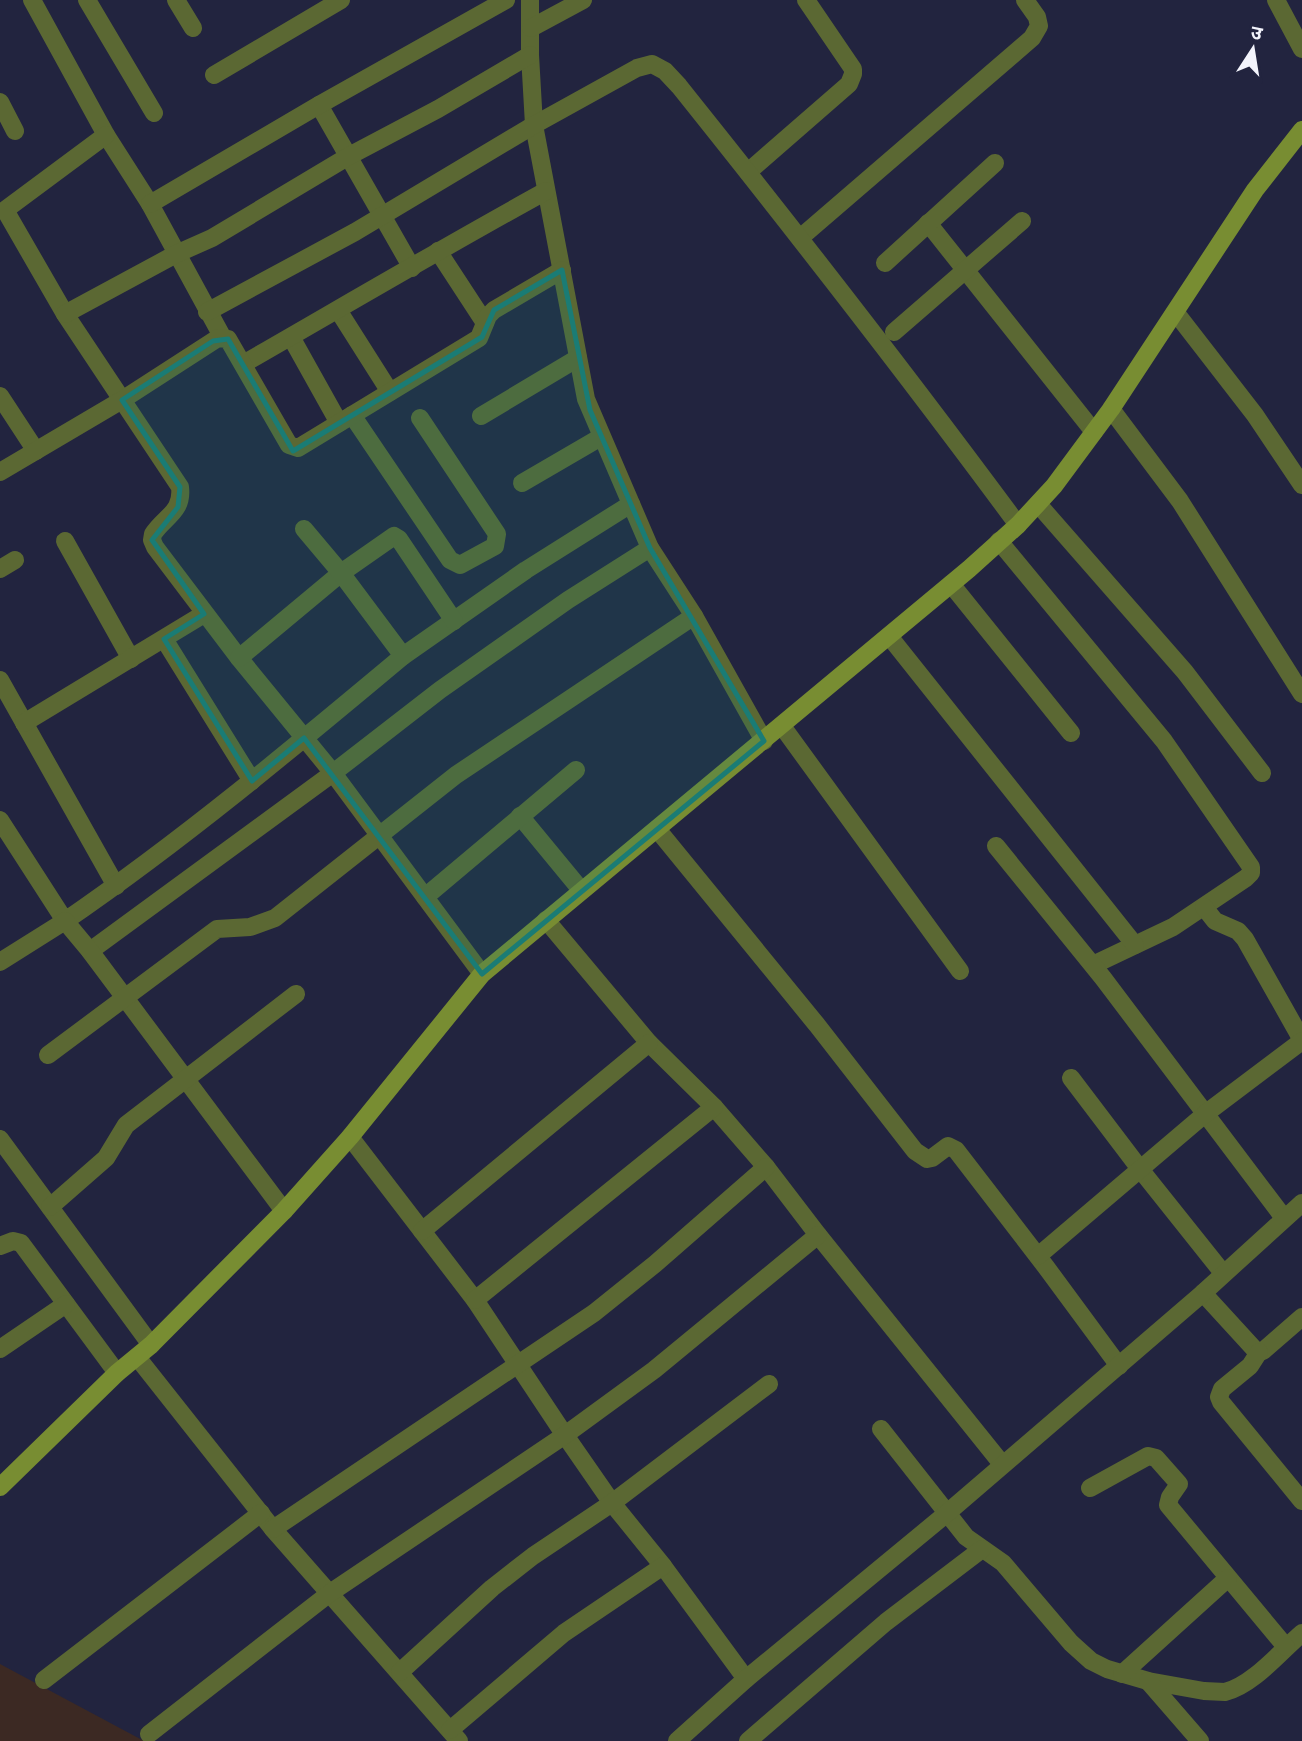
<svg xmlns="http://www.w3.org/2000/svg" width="1302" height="1741" font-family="Commissioner,'Noto Sans Devanagari',sans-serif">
  <rect width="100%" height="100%" fill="#22243f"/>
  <path fill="#3c2923" d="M0,1664L144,1741H0Z"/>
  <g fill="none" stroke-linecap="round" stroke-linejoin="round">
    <g stroke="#5b6833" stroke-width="18">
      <path d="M32,0L106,135L150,204L223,338"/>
      <path d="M87,0L154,113"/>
      <path d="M176,0L193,28"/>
      <path d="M530,0V55L534,125L586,399L650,548L694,616L764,741"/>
      <path d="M1276,0L1302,49"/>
      <path d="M531,28L583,0"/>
      <path d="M214,75L341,0"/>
      <path d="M0,102L15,131"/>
      <path d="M319,105L412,268"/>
      <path d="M106,135L5,210L65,314L180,487C183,512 165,516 153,534L152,540L155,547L239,658L333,773L482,974"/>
      <path d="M748,172L849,84L853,74V69L806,0"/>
      <path d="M150,204L319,105L506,0"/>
      <path d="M928,223L1094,432"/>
      <path d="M800,238L1032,38L1039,26L1037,17L1025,0"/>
      <path d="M438,251L485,323"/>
      <path d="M885,263L995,163"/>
      <path d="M338,310L390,392"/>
      <path d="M207,312L355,232L534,125L637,68L652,64L665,71L679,86C795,231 908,376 1018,525"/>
      <path d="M1176,313L1255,415L1302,485"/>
      <path d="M65,314L176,254L212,238L349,156L438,109L530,55"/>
      <path d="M894,332L1022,221"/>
      <path d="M291,337L339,423"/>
      <path d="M243,364C344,306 444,247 546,191"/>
      <path d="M0,396L36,451"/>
      <path d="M1111,409L1180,501L1302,694"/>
      <path d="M352,415L450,560L460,565L495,546L497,534L420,418"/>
      <path d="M481,416L578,358"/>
      <path d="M0,472L122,400L218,338L228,339L289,445L298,448L479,338L488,316L494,310L562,270"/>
      <path d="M522,483L601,437"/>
      <path d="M1038,504L1185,672L1262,773"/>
      <path d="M65,541L131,659"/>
      <path d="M999,541L1164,741L1251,867V873L1246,878L1173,927L1093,965"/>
      <path d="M0,569L15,560"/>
      <path d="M951,584L1071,733"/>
      <path d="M889,636L1135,945"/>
      <path d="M164,639L252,781"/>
      <path d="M403,656L526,570L631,504"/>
      <path d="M239,658L341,573L394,536L399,539L454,621"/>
      <path d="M0,680L116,886"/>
      <path d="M24,723L204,614"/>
      <path d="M782,726L960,971"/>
      <path d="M520,816L581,890"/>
      <path d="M0,820L65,921C183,840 293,748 403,656L341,573L304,529"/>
      <path d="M657,829L817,1025L915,1151L927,1159L932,1158L948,1146L956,1150L1046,1267L1119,1366"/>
      <path d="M996,846L1103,978L1284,1218"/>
      <path d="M425,897L576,770"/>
      <path d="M1204,907L1215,921L1238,931L1245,939L1302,1040"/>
      <path d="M546,920L649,1043L714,1107L766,1167L818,1235L1002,1464"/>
      <path d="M90,951L333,773L440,690L568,600L650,548"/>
      <path d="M0,962L65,921L90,951L284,1211"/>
      <path d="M48,1055L217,929L250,927L275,918L456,775L694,616"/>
      <path d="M1071,1078L1140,1169L1223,1273"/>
      <path d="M350,1137L475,1300L560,1428L612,1503L663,1566L746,1679"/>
      <path d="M0,1139L151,1345"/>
      <path d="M50,1207L106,1158L126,1125L296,994"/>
      <path d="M422,1231L649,1043"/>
      <path d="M0,1246L13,1241L21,1243L117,1373"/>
      <path d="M1038,1256L1205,1114L1302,1041"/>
      <path d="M1203,1293L1257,1352L1263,1351L1302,1317"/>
      <path d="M475,1300L714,1107"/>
      <path d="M0,1349L66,1304"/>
      <path d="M1259,1352L1250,1366L1222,1389L1219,1397L1221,1402L1302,1501"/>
      <path d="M137,1357L273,1529L459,1741"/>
      <path d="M881,1429L966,1537L1003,1563L1071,1643L1091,1661L1107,1669L1148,1681L1204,1691L1225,1692C1253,1685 1280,1652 1302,1633"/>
      <path d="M1090,1488L1148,1456L1156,1458L1179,1484L1170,1497L1168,1505L1286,1647"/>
      <path d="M273,1529L594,1313L655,1264L766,1167"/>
      <path d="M400,1672L492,1588L533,1556L612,1503L769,1384"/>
      <path d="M1122,1674L1228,1578"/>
      <path d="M44,1680L261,1513"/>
      <path d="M1148,1681L1200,1741"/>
      <path d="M450,1730L564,1633L663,1566"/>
      <path d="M149,1734L330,1593L565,1435L654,1370L818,1235"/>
      <path d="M677,1741L746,1679L946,1514L1203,1293L1302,1203"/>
      <path d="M748,1741L886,1622L982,1549"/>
    </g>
    <path stroke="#788d32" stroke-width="18" d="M0,1487L117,1373L151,1345L284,1211L350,1137L482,974L969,569L1018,525L1054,486L1111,409L1255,190L1302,130"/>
  </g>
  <path fill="#1a7c75" fill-opacity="0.2" stroke="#1a7c75" stroke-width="5" stroke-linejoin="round" d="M562,270L590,410L650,548L764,741L482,974L304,738L252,781L164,639L204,614L152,540L178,507L180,487L122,400L213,341L228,339L293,451L482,337L494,310Z"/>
  <g transform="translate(1253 49) rotate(12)" stroke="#22243f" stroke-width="5" paint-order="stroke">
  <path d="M0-5L12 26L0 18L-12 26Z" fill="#f3f4fc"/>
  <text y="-10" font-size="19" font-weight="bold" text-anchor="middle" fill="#f3f4fc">उ</text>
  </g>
</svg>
